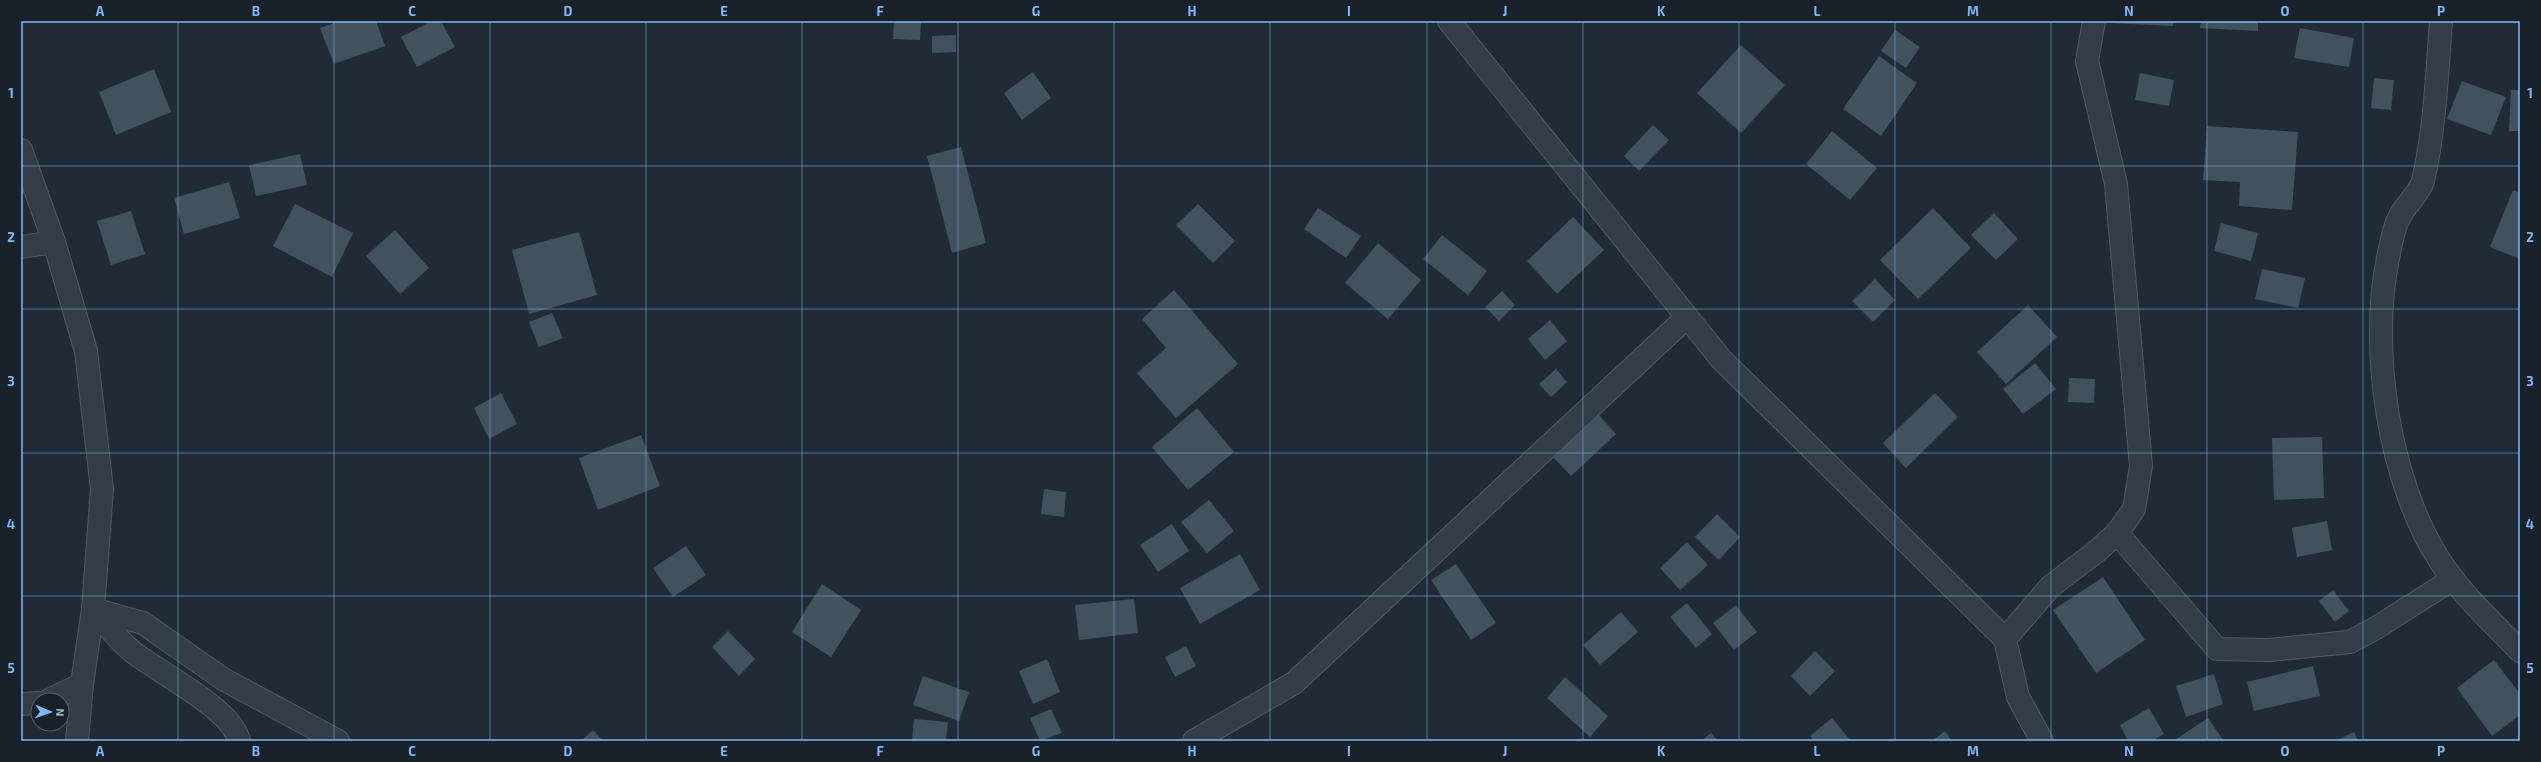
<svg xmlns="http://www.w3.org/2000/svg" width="2541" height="762" font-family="'Exo 2',sans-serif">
  <rect width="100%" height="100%" fill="#202b36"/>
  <g fill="#42515e">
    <path d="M339,21H376L385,46L334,64L320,28Z"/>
    <path d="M432,21H441L455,47L417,67L401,37Z"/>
    <path d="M894,21H921L920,40L893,39Z"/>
    <path d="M2111,21H2173V26L2110,23Z"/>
    <path d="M2201,21H2258V31L2200,28Z"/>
    <path d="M2300,28L2354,38L2349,67L2294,58Z"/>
    <path d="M1895,30L1920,47L1906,68L1881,51Z"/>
    <path d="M956,35V52L932,53V36Z"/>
    <path d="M1741,45L1785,85L1741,133L1697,93Z"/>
    <path d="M1879,56L1917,83L1881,136L1843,109Z"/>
    <path d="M154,69L171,112L116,135L99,92Z"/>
    <path d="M1033,72L1051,98L1022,120L1004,93Z"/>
    <path d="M2140,73L2174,80L2169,106L2135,100Z"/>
    <path d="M2374,78L2394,80L2391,110L2371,108Z"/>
    <path d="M2462,81L2506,97L2491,135L2447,119Z"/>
    <path d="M2511,90H2520V131H2509Z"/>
    <path d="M1653,125L1669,140L1639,171L1624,156Z"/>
    <path d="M2207,126L2298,132L2292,210L2239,206L2240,182L2203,180Z"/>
    <path d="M1832,131L1877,168L1850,200L1806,164Z"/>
    <path d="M961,147L986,243L952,253L927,156Z"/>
    <path d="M300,154L307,185L256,196L249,165Z"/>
    <path d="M229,182L240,218L184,234L174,198Z"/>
    <path d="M2513,190L2520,193V259L2490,247Z"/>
    <path d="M295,204L353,233L332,277L273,246Z"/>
    <path d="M1198,204L1235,241L1213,263L1176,225Z"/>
    <path d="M1318,208L1361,236L1346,258L1304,229Z"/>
    <path d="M1933,208L1971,248L1918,299L1880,260Z"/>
    <path d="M131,211L145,254L111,265L97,221Z"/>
    <path d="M1994,213L2018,239L1996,260L1971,235Z"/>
    <path d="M1573,217L1604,250L1557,294L1527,261Z"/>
    <path d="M2221,223L2258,233L2251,261L2214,251Z"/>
    <path d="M395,230L429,268L400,294L366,256Z"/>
    <path d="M579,232L597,295L529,314L512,250Z"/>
    <path d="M1442,235L1487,271L1468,295L1423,259Z"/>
    <path d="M1378,243L1421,280L1388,319L1345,283Z"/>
    <path d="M2262,269L2305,278L2298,308L2255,299Z"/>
    <path d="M1875,279L1895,300L1873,322L1852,301Z"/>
    <path d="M1174,290L1238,364L1176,418L1137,373L1166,348L1142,319Z"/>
    <path d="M1502,291L1515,305L1499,321L1485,307Z"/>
    <path d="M2028,305L2057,337L2006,384L1977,352Z"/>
    <path d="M552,313L563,338L539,347L529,322Z"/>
    <path d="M1550,320L1567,341L1545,360L1528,339Z"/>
    <path d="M2035,363L2056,389L2023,414L2003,389Z"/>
    <path d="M1556,369L1567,382L1551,397L1539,384Z"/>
    <path d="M2069,378L2095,379L2094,403L2068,402Z"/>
    <path d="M501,393L517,424L489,439L474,408Z"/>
    <path d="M1935,393L1958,417L1906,468L1883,443Z"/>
    <path d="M1197,408L1234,452L1188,490L1152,447Z"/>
    <path d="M1597,413L1616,434L1571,476L1552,456Z"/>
    <path d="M641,435L660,486L598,510L579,458Z"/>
    <path d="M2322,437L2324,498L2274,500L2272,438Z"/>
    <path d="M1044,489L1066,492L1064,517L1041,514Z"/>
    <path d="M1209,500L1234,531L1207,553L1181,522Z"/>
    <path d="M1717,514L1740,537L1719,560L1695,537Z"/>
    <path d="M2327,521L2332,550L2297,557L2292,528Z"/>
    <path d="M1172,524L1189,551L1158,572L1140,545Z"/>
    <path d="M1687,542L1708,565L1680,590L1660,568Z"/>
    <path d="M686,546L706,575L673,597L653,568Z"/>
    <path d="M1240,554L1260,590L1200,624L1180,588Z"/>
    <path d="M1456,564L1496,623L1471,640L1431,580Z"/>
    <path d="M2103,577L2145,640L2096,673L2053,610Z"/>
    <path d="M822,584L861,610L831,657L792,632Z"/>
    <path d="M2333,590L2349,611L2335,622L2319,601Z"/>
    <path d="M1134,599L1138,633L1079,640L1075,605Z"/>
    <path d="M1687,603L1712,634L1696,648L1670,617Z"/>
    <path d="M1736,605L1757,632L1734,650L1713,623Z"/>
    <path d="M1621,612L1638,632L1600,665L1583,645Z"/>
    <path d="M728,631L755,659L739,676L712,647Z"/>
    <path d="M1186,646L1196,666L1175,677L1165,657Z"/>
    <path d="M1815,651L1835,671L1810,696L1791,676Z"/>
    <path d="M1047,659L1060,692L1033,704L1019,671Z"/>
    <path d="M2494,660L2520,694V715L2492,736L2457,688Z"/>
    <path d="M2313,666L2320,696L2254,711L2247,682Z"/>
    <path d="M2214,674L2223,704L2186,717L2176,686Z"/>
    <path d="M923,676L969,692L959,721L913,705Z"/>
    <path d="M1565,677L1608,716L1590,737L1547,698Z"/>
    <path d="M2149,708L2164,734L2152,741H2128L2120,725Z"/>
    <path d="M1051,709L1062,733L1040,741L1030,718Z"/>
    <path d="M1832,718L1850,740L1814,741L1810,736Z"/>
    <path d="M2208,718L2224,741H2173Z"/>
    <path d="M914,719L948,722L946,741H912Z"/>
    <path d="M593,730L603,741H581Z"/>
    <path d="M1945,731L1952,741H1932Z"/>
    <path d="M2354,732L2358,741H2335Z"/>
    <path d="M1711,733L1718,741H1701Z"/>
  </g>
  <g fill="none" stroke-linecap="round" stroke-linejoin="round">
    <g stroke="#505b65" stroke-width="24">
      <g id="minor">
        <path d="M1449,21L1721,359L2005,639L2018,697L2042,741"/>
        <path d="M2441,21C2437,74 2435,129 2423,181C2419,194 2405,205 2399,218C2393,229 2391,245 2388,258C2369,349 2389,483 2440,561C2462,595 2492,622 2520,651"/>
        <path d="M21,150L54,242L86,351L102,489L93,609C106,623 118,641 133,652C159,673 233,709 239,741"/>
        <path d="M21,247L54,242"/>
        <path d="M2117,533L2217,649L2269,650L2350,642L2376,628L2453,579"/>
        <path d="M2005,639L2051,586L2096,552L2117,533L2134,509L2141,466L2116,184L2087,61L2094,21"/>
        <path d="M49,700L82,684"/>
        <path d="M21,704L38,703"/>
        <path d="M77,741L82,684L93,609L143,623L223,679L338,741"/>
        <path d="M1194,741L1294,683L1687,317"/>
      </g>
    </g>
    <use href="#minor" stroke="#333d47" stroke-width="22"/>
  </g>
  <path fill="none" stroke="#7fb8f7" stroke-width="1" stroke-opacity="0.55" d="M178,21V741M334,21V741M490,21V741M646,21V741M802,21V741M958,21V741M1114,21V741M1270,21V741M1427,21V741M1583,21V741M1739,21V741M1895,21V741M2051,21V741M2207,21V741M2363,21V741M21,166H2520M21,309H2520M21,453H2520M21,596H2520"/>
  <rect width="2541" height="762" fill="none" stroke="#19222b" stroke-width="44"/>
  <g transform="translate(50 712) rotate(92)"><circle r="19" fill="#19222b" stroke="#545e68"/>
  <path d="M0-3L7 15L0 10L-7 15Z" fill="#7fb8f7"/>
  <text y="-6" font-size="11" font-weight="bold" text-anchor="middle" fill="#adb8c4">N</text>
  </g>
  <rect x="22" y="22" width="2497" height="718" fill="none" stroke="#7fb8f7" stroke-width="1.5"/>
  <g font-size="13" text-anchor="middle" font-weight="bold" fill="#7fb8f7">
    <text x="100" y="16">A</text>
    <text x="256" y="16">B</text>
    <text x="412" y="16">C</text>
    <text x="568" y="16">D</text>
    <text x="724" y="16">E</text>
    <text x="880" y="16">F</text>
    <text x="1036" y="16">G</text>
    <text x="1192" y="16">H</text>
    <text x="1349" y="16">I</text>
    <text x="1505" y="16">J</text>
    <text x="1661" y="16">K</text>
    <text x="1817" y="16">L</text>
    <text x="1973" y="16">M</text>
    <text x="2129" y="16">N</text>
    <text x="2285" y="16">O</text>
    <text x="2441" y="16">P</text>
    <text x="11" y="98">1</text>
    <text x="2530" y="98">1</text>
    <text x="11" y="242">2</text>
    <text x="2530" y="242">2</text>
    <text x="11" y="386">3</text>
    <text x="2530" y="386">3</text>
    <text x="11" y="529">4</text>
    <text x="2530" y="529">4</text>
    <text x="11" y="673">5</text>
    <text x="2530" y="673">5</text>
    <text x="100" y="756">A</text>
    <text x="256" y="756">B</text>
    <text x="412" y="756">C</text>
    <text x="568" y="756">D</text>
    <text x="724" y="756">E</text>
    <text x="880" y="756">F</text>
    <text x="1036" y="756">G</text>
    <text x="1192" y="756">H</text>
    <text x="1349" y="756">I</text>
    <text x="1505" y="756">J</text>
    <text x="1661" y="756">K</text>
    <text x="1817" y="756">L</text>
    <text x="1973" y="756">M</text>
    <text x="2129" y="756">N</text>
    <text x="2285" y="756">O</text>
    <text x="2441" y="756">P</text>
  </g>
</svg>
